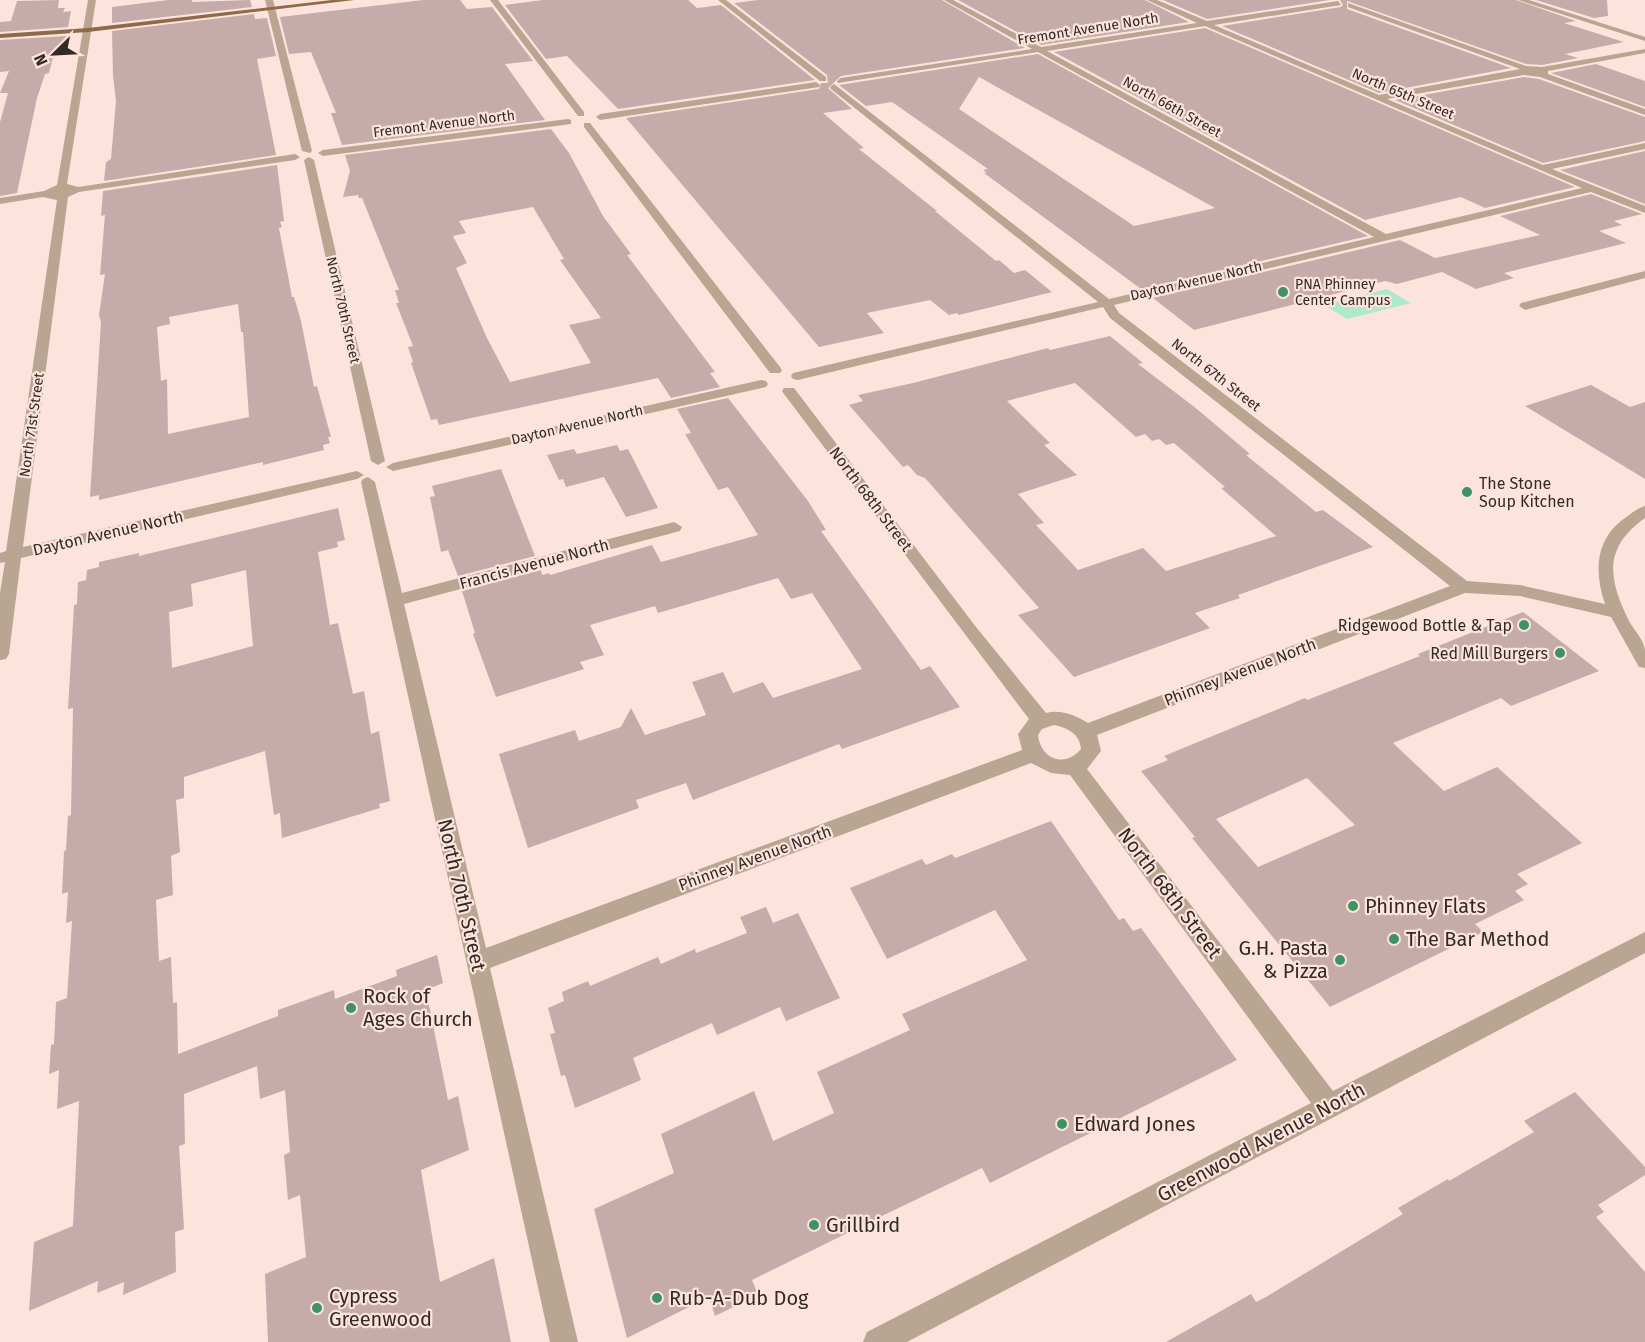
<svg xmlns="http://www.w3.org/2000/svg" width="1645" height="1342" font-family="'Fira Sans',sans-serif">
  <rect width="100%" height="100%" fill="#fce4dc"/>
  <path fill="#ace9cd" d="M1387,289L1411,303L1347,319L1324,305Z"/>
  <g fill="#c5acab" fill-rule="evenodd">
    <path d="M59,0L58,8H65L63,12L71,11L68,27L0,32V22L11,21L17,1Z"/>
    <path d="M168,0H192V2L250,0L252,7L112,23V7Z"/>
    <path d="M423,0H460L467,9L492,7L533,61L505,64L545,120L342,145L331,113H336L311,52L289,54L280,17Z"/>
    <path d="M543,0H688L697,8L721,5L815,80L618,109L567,56L546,59L505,5Z"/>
    <path d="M758,0H942L1025,48L841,76L828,88L852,109L823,113L864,148L859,149L937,211H935L996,261L999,260L1014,273L1025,270L1052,292L959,315L957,313L949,315L930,300L867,313L884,333L819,347L626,118L819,89L821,83H828L827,75L734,3Z"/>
    <path d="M958,0H1145L1189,22L1041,45Z"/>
    <path d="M1163,0H1330L1207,19Z"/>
    <path d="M1340,0H1516L1576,21L1564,23L1624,42L1565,54L1578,58L1542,65L1526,64L1347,1V9L1511,68L1379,93L1222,26L1341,7L1343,5Z"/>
    <path d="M1536,0H1607L1608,16L1594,18Z"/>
    <path d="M254,14L255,19L267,18L276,56L257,59L276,155L104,181L106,162L111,159L116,101L113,76L112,31Z"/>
    <path d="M1205,28L1575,187L1485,208L1461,197L1365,220L1054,52Z"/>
    <path d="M66,36L61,56L53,57L49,73L45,74L37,98L17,193L0,196V122L8,93H0L9,71L0,72V40Z"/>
    <path d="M1038,54L1368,236L1141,289L984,173H987L983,170L988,169L892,102L866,106L839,85ZM979,77L1215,208L1134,226L959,109Z"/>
    <path d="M1596,64L1645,81V107L1551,73Z"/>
    <path d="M1524,77L1539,79L1645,117V141L1543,163L1395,100Z"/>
    <path d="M551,129L569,153L603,216L631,254L627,255L715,372L710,373L720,387L671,398L658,378L439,425L437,419L431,420L411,363L413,362L408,347L413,346L396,303H399L395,290H399L362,198H359L358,195L343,197L350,171L345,155ZM533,207L564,259L560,260L601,318L569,325L591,363L510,382L487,338L456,268L467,263L453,236L466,233L459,221Z"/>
    <path d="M1645,151V204L1560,170Z"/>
    <path d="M277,165L284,221L280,222L282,227L279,228L292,297H294L301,321L314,387L317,386L331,437H328L330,443L323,445L324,450L263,465V462L99,500V495L90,497L101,322L99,315L105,274L100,275L105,215L101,216L103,191ZM238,304L241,332H243L249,417L168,434L167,379L161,381L157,327L170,324L169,317Z"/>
    <path d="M1591,194L1642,214L1614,221L1622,225L1599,231L1626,243L1504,273L1514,278L1476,289L1442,272L1397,284L1385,281L1194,330L1153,298L1400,240L1435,258L1540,235L1500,216Z"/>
    <path d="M1110,336L1143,363L1138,364L1197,409L1250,454L1246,455L1316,512L1323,510L1373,547L1238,595L1240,598L1195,613L1210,628L1074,677L1018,615L1039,608L925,478L917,475L908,465L903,467L849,405L863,401L858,395L913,383L1048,348L1050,350ZM1075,383L1136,437L1145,434L1152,441L1159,439L1166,445L1174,443L1225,487L1221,488L1276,536L1166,571L1143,548L1078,570L1036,525L1044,523L1018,494L1077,475L1044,445L1050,443L1007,401Z"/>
    <path d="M1591,385L1630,407L1645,402V479L1525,406Z"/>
    <path d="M728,398L808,501L826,530L821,531L921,670L930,666L960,707L842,749L839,744L693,800L686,783L636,800L639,808L528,848L499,754L575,730L579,741L621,727L631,708L645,735L706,715L692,682L723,672L733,693L763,682L773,698L862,669L812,593L791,599L778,578L658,613L655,606L590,625L604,655L580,662L584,669L496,697L473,634L475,633L462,591L541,570L542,575L549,573L550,575L652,545L661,562L758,535L728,487L718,490L685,434L691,433L677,409Z"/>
    <path d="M617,445L620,451L628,449L658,508L626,517L604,477L566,487L563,479L559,480L547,455L574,449L577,454Z"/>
    <path d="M501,469L535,556L458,576L448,550L441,552L430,497L435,496L432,486Z"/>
    <path d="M338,508L345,540L337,542L338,547L318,552L330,625L338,623L353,694L364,691L371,734L379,731L390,801L379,804L380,808L282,838L280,813L274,815L265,751L184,777V798L176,800L180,852L171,856L173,895L156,900L159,961L171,957L173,1003L177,1002L178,1054L278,1016V1010L334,990L335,999L397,976L396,970L437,955L443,983L426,990L448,1100L458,1096L469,1150L421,1170L440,1282L494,1258L511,1342H268L265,1274L306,1257L300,1195L288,1200L284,1155L290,1152L285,1090L260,1099L257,1066L184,1094L185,1144L179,1146L184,1229L175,1232L176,1272L123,1295L124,1282L97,1293L98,1281L29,1311L34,1242L73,1226L79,1101L57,1109L59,1070L49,1074L51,1045L54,1044L56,1002L67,998L72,921L66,923L68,892L62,894L64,851L66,850L68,816L71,815L73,708L68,709L74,605L77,604L78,582L86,580L87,570L99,567V562L139,553V556ZM246,570L253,646L172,668L169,612L193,606L191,584Z"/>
    <path d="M1523,612L1599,671L1511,706L1501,698L1393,743L1444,791L1497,767L1582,843L1517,874L1528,884L1515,891L1524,900L1475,924L1483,932L1330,1007L1192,838L1195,837L1141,771L1168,760L1164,756L1305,698L1307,700L1420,656L1418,654ZM1307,778L1355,825L1258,867L1216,819Z"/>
    <path d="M1051,821L1119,920L1124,918L1133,931L1141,928L1237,1060L990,1183L982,1168L884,1215L752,1280L758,1295L715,1316L709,1297L627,1338L594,1209L674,1173L661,1134L754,1091L773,1141L834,1113L817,1072L910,1030L902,1014L1027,960L995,910L887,959L850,888L922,859L926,865L952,854L955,858Z"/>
    <path d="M766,907L773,923L798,913L840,998L786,1021L780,1007L717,1035L712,1023L633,1058L641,1080L575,1108L565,1075L561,1076L550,1034L555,1033L548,1008L564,1001L562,992L588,981L590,986L658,957L661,964L695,949L696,953L747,933L740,917Z"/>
    <path d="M1575,1092L1645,1167V1175L1598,1205L1604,1212L1596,1217L1645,1272V1342H1166L1251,1294L1256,1302L1266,1297L1403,1214L1398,1208L1448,1179L1449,1181L1534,1132L1524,1121Z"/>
  </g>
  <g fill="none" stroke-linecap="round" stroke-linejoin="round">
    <g fill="#b9a592" fill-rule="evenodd">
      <path d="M88,0H96L67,184L78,187L295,154L300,157L295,160L79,192L68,197L23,547L357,471L364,475L357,479L21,558L9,654L6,659L0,660V593L5,562L0,563V553L6,551L57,200L43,197L0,204V198L44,191L57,185Z"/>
      <path d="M265,0H273L312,151L310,153L302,151Z"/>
      <path d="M490,0H498L584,112V116H578Z"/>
      <path d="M718,0H726L826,77V81H820Z"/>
      <path d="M944,0H953L1041,47L1197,23L1147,0H1157L1207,21L1338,1L1341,5L1214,25L1379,95L1520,69L1348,7V3L1526,66L1542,67L1645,49V53L1548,71V74L1645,109V115L1540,77L1524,75L1387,99L1543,165L1645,143V149L1552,169L1645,206V213L1591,192L1114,305L1119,313L1467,581L1520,585L1605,604C1594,572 1595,539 1625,518C1631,514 1637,508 1645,506V518C1603,548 1608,578 1629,621C1634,630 1644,640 1645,650C1645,656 1645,662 1645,668L1639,667L1611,617L1520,596L1465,593L1097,735L1101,751L1087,769L1333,1091L1645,932V953L907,1342H863L867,1332L1311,1103L1070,775L1051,773L1031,763L490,968L578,1342H550L361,482L363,479L368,477L375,482L402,593L674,522L682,527L680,531L404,604L486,948L1022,750L1018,734L1029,719L784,394L782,391L784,388H794L976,627L1046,713C1060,709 1076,715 1088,723L1450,586L1110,318L1103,307L798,380L793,379L791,376L793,373L1098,302L831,89L830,87L834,84L1109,299L1374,237L1038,52L838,83L837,81L841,78L1032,49ZM1205,26L1582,188L1386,234L1047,51ZM1054,725C1068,728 1080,734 1081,749C1065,768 1041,760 1038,735L1042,729Z"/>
      <path d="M1518,0H1529L1645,37V41Z"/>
      <path d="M816,82L820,85L819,87L600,120L596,117L600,114Z"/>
      <path d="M568,119L571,120V124L323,156L318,153L323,150Z"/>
      <path d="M584,123H590L780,367L782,370L780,373H770L584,127Z"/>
      <path d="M309,157L314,160L385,461L378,465L371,461L304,160Z"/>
      <path d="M1645,271V278L1525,310L1519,306L1521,303Z"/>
      <path d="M761,380L766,381L768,384L766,387L393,471L386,467L393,463Z"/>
    </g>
    <path fill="#8e6a48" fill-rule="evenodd" d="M332,0H354L88,32L0,38V34L88,28Z"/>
  </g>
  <g fill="#3e9264" stroke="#fce4dc" stroke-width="2">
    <circle cx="1283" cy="292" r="6"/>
    <circle cx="1467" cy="492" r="6"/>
    <circle cx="1524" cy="625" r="6"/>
    <circle cx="1560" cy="653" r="6"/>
    <circle cx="1353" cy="906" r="6"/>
    <circle cx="1394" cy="939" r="6"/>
    <circle cx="1340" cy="960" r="6"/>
    <circle cx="351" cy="1008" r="6"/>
    <circle cx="1062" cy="1124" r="6"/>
    <circle cx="814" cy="1225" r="6"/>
    <circle cx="657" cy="1298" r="6"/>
    <circle cx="317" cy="1308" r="6"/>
  </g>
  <g text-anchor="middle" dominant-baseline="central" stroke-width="4.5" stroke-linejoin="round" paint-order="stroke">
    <g font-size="14" fill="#322a26" stroke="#fce4dc">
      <text transform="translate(1088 29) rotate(-9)">Fremont Avenue North</text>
      <text transform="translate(1403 94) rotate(23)">North 65th Street</text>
      <text transform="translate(1172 107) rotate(29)">North 66th Street</text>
      <text transform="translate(444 124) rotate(-7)">Fremont Avenue North</text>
      <text transform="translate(1196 281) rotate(-13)">Dayton Avenue North</text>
      <text transform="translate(343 310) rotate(77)">North 70th Street</text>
      <text transform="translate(1216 375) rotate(38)">North 67th Street</text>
      <text transform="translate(32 425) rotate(-82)">North 71st Street</text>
      <text transform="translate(577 425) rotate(-13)">Dayton Avenue North</text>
    </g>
    <g font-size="14" fill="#322a26" stroke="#fce4dc" text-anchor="start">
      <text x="1295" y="284">PNA Phinney<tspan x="1295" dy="16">Center Campus</tspan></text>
    </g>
    <g font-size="16" fill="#322a26" stroke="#fce4dc" text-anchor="end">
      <text x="1479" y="483" text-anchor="start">The Stone<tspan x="1479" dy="18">Soup Kitchen</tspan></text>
      <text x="1512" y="625">Ridgewood Bottle &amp; Tap</text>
      <text x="1548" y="653">Red Mill Burgers</text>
    </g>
    <g font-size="16" fill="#322a26" stroke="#fce4dc">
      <text transform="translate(871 499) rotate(53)">North 68th Street</text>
      <text transform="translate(108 533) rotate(-13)">Dayton Avenue North</text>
      <text transform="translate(534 564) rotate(-15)">Francis Avenue North</text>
      <text transform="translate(1240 672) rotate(-21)">Phinney Avenue North</text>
      <text transform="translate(755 858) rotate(-20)">Phinney Avenue North</text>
    </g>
    <g font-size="20" fill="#322a26" stroke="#fce4dc">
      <text transform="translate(1170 893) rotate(53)">North 68th Street</text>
      <text transform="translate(462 895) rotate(77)">North 70th Street</text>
      <text transform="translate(1261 1142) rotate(-28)">Greenwood Avenue North</text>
    </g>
    <g font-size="20" fill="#322a26" stroke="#fce4dc" text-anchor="start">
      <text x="1365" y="906">Phinney Flats</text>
      <text x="1406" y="939">The Bar Method</text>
      <text x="1328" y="948" text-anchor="end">G.H. Pasta<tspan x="1328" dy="23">&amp; Pizza</tspan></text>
      <text x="363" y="996">Rock of<tspan x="363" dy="23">Ages Church</tspan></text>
      <text x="1074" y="1124">Edward Jones</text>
      <text x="826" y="1225">Grillbird</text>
      <text x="329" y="1296">Cypress<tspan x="329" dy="23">Greenwood</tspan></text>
      <text x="669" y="1298">Rub-A-Dub Dog</text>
    </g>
  </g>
  <g transform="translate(54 54) rotate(246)" stroke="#fce4dc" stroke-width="4.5" paint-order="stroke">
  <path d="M0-4.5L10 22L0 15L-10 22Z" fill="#322a26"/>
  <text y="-9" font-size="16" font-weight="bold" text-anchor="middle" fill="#322a26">N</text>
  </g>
</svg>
